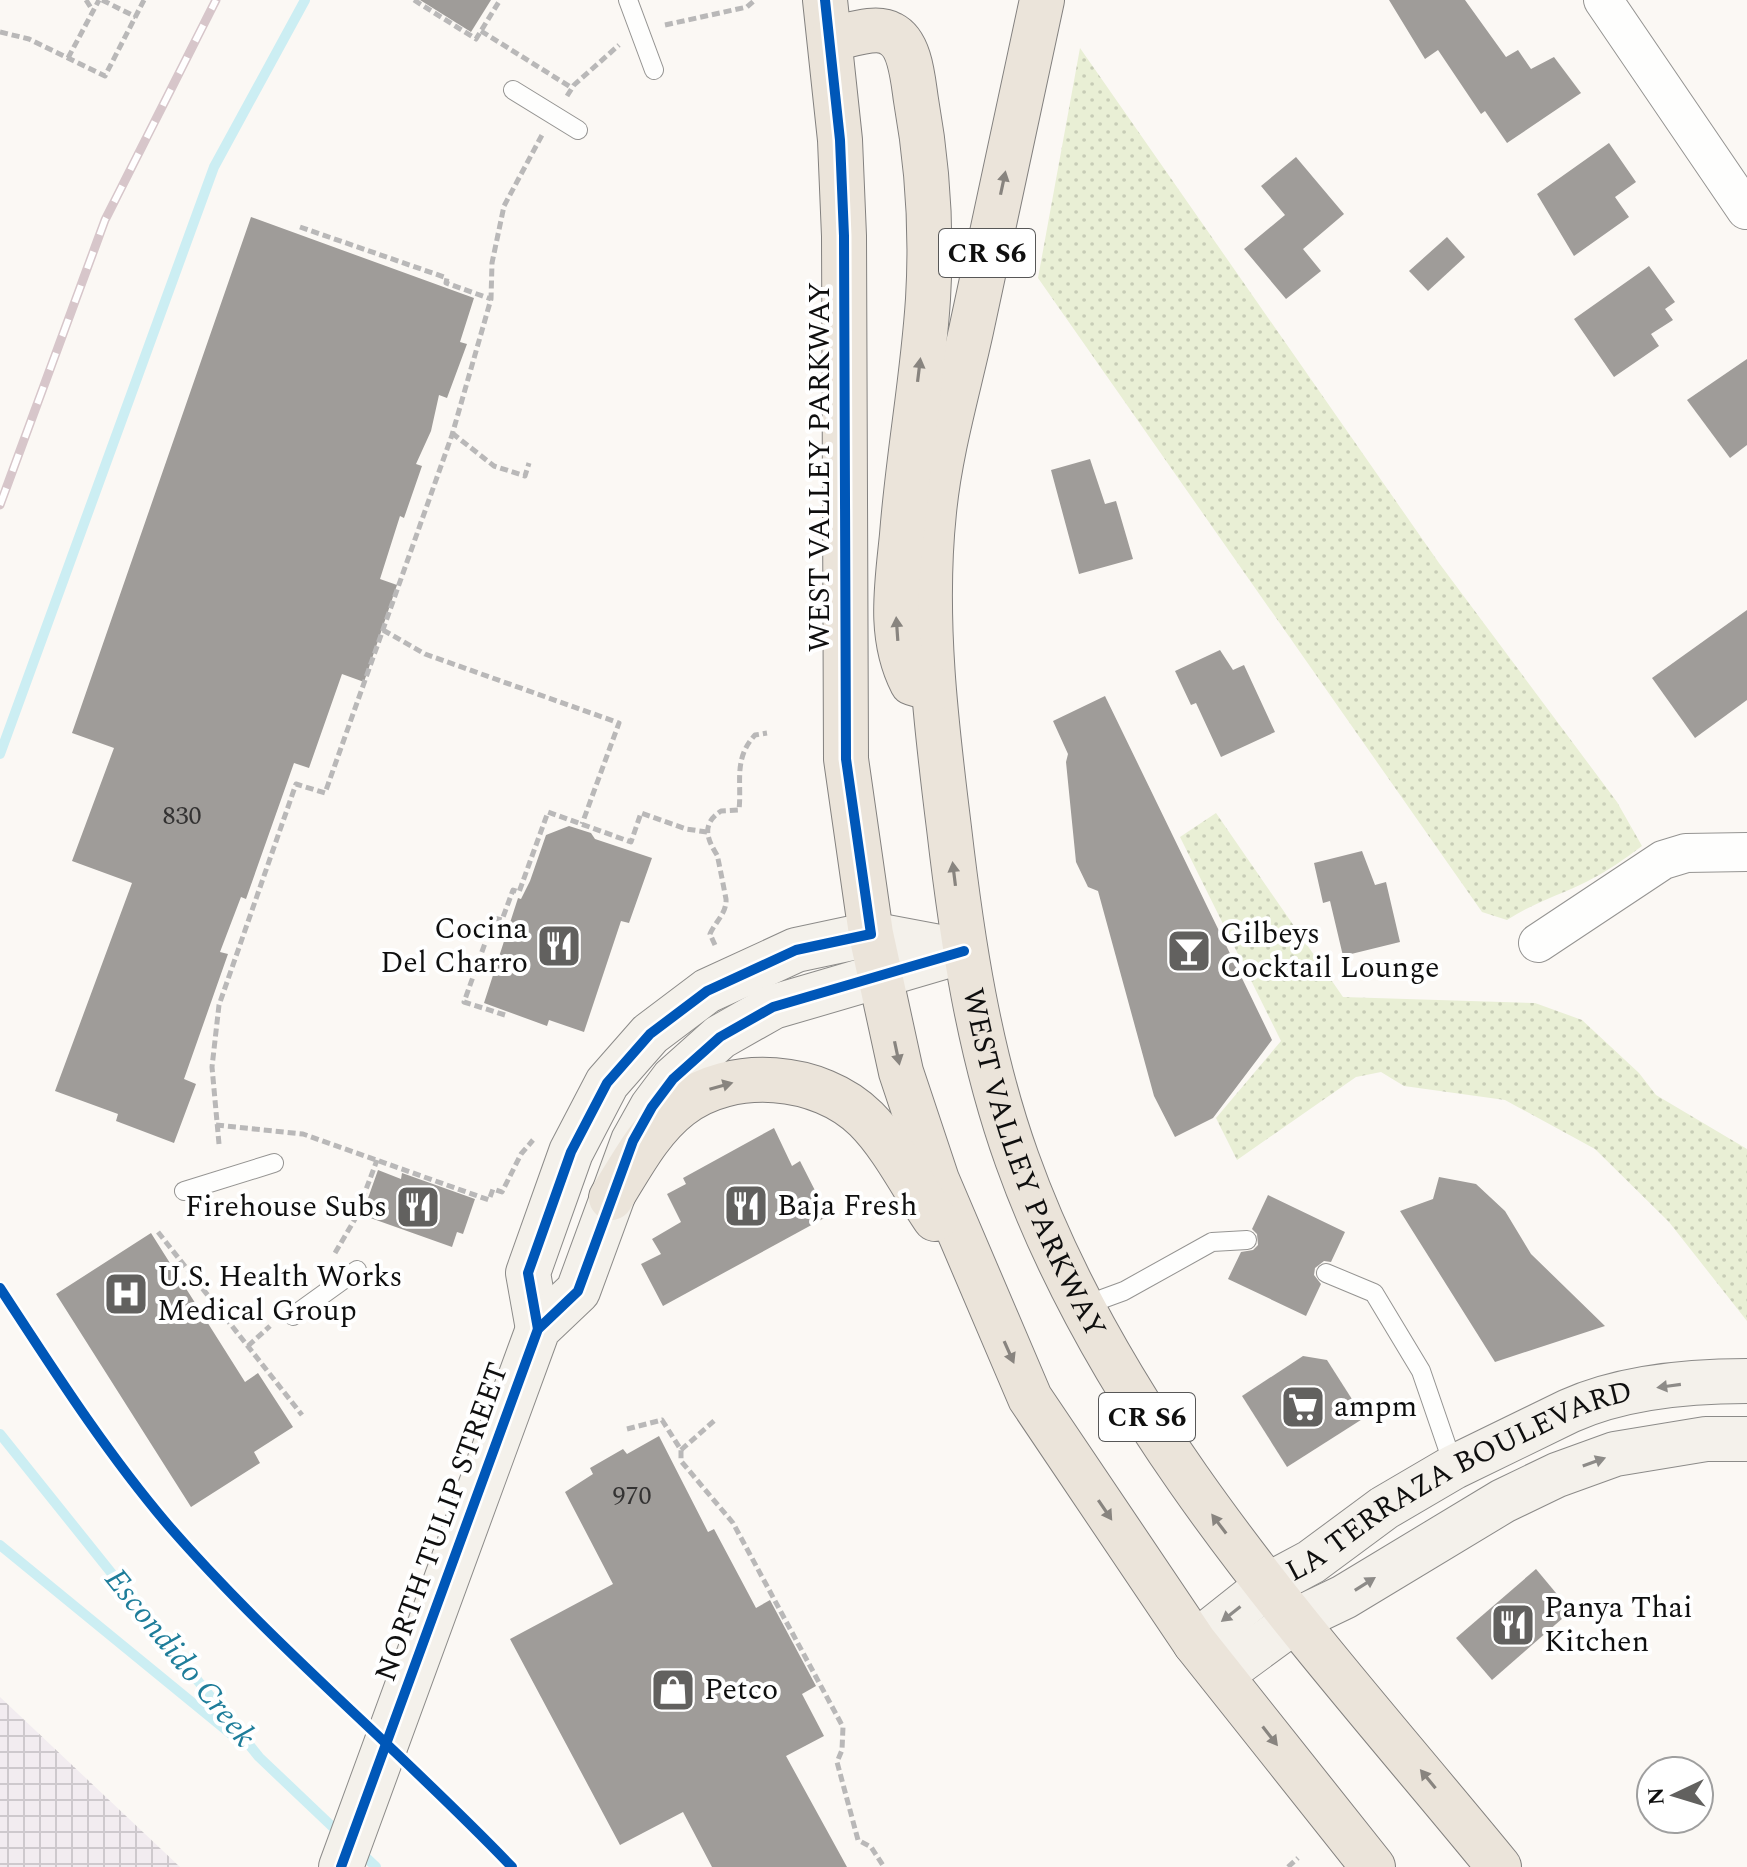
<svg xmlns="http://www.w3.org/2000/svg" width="1747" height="1867" font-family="Spectral,serif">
  <defs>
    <pattern id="industrial-grid" width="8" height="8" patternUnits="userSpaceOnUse" patternTransform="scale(2)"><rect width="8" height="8" fill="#f2ecf0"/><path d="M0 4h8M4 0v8" fill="none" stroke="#cec9cd"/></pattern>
    <pattern id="grass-dots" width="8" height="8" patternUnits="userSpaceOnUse" patternTransform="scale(2)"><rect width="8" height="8" fill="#e9efd5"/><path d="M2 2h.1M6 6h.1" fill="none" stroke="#c7ccb6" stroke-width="1.8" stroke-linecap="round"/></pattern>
  </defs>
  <rect width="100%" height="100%" fill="#fbf8f4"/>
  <path fill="url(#industrial-grid)" d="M0,1697L180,1867H0Z"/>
  <g fill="url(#grass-dots)">
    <path d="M1080,48L1439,563L1617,802L1642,846C1625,859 1607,871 1588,881C1560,895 1533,903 1507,920L1482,912L1038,278Z"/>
    <path d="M1216,813L1343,997L1535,1003L1582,1020L1639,1073L1656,1095L1747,1149V1321L1669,1222L1595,1149L1505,1100L1404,1086L1381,1072L1356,1077L1237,1160L1216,1118L1281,1041L1180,837Z"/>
  </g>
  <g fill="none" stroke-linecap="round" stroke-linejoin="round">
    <g stroke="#cceef3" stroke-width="10">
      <path d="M0,754L214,167L305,0"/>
      <path d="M0,1434L259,1757L340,1834"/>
      <path d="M0,1545L243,1744"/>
      <path d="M358,1850L376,1867"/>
    </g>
  </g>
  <g fill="#9f9c99">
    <path d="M420,0H491L471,32Z"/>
    <path d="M1389,0H1465L1506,57L1518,50L1531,69L1554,57L1581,93L1507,143L1485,111L1481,114L1438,50L1425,59Z"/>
    <path d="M1609,143L1636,182L1615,197L1629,217L1574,256L1537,194Z"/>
    <path d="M1296,157L1344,214L1303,249L1321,271L1286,299L1244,249L1285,215L1261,186Z"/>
    <path d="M251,217L474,298L460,342L467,344L447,398L439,395L431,431L416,464L422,466L404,518L400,516L380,579L397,585L364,682L342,674L309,768L294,763L246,899L241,897L220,952L228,954L184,1079L196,1084L174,1143L116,1121L118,1114L55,1091L132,883L72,861L114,748L72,733Z"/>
    <path d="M1447,237L1465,257L1428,291L1409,271Z"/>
    <path d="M1649,266L1675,302L1665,309L1673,320L1651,334L1659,346L1614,377L1574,319Z"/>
    <path d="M1747,359V445L1730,458L1687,400Z"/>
    <path d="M1090,459L1105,504L1116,501L1133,559L1079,574L1051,470Z"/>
    <path d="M1747,610V700L1695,738L1652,678Z"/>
    <path d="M1220,650L1233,670L1244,665L1275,732L1221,757L1196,703L1191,705L1175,671Z"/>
    <path d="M1105,696L1272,1040L1213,1118L1175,1137L1154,1096L1098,891L1088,887L1076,862L1066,762L1068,754L1053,721Z"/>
    <path d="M569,826L591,833L595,839L652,858L629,923L621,921L584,1032L549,1020L547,1026L484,1003L518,898L521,899L530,881L546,835Z"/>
    <path d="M1362,851L1375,885L1386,882L1400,942L1343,956L1330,901L1323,903L1314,863Z"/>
    <path d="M774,1128L792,1166L800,1161L828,1216L663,1306L641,1264L661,1254L652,1239L681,1222L667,1194L686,1184L683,1178Z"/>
    <path d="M378,1170L401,1179L402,1173L475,1199L463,1234L457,1232L452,1247L362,1215Z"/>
    <path d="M1439,1177L1476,1184L1505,1211L1531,1254L1605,1326L1495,1362L1400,1211L1433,1199Z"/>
    <path d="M1268,1195L1345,1232L1331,1262L1324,1261L1315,1268L1314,1275L1321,1284L1306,1316L1228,1279L1241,1252L1253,1250L1258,1245L1257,1234L1252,1229Z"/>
    <path d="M151,1233L245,1382L258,1373L293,1427L254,1452L260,1463L191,1507L56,1294Z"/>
    <path d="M1303,1356L1327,1360L1364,1418L1287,1467L1242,1396Z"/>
    <path d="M659,1436L708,1532L714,1529L756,1608L770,1600L816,1686L802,1694L824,1736L786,1756L847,1867H712L683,1812L620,1845L510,1639L613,1584L565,1492L593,1474L590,1468L623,1449L627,1454Z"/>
    <path d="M1536,1569L1571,1611L1492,1680L1456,1638Z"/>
  </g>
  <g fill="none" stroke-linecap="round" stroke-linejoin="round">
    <g stroke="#959492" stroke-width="20">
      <g id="lane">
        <path d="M628,0L654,70"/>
        <path d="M513,90L578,130"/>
        <path d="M184,1191L274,1163"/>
        <path d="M1326,1273L1374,1293L1421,1371L1454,1467"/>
        <path d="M1083,1306L1124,1291L1212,1242L1247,1240"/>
        <path d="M293,1316L357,1270"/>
      </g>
    </g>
    <g stroke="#959492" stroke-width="40">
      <g id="street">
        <path d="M1603,0L1746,210"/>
        <path d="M1538,943L1663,860L1686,853L1747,852"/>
      </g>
    </g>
    <g stroke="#8c8b89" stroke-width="46">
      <g id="secondary">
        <path d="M538,1329L528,1273L571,1152L607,1083L650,1034L707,991L796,950L871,934L956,950"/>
        <path id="s1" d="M1195,1643L1268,1585L1311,1562L1384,1508L1454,1467L1569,1411C1622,1387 1689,1381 1747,1381"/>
        <path d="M1221,1675L1296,1620L1344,1597L1503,1501L1557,1475L1615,1454L1706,1439H1747"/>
        <path d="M341,1867L538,1329L578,1291L633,1141L652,1107L673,1079L720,1037L773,1007L964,951"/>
      </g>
    </g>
    <g stroke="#83817f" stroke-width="46">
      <g id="primary">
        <path d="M825,0L840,140L844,236L846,759L871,934L901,1072L937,1180L1030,1398L1195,1643L1373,1867"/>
        <path id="s2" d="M1042,0C1018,110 994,220 971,331C958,390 940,451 934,512C923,617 936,724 949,828C962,940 979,1053 1017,1159C1114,1431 1319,1647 1499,1867"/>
        <path d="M832,39C848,36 876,25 891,34C911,44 913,81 916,100C928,167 932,232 928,299C923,378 908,456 902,535C897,586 888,636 912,683L932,689"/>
        <path d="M611,1198C631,1166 650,1129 680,1106C731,1066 820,1073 866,1119C893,1146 913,1187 935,1219"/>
      </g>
    </g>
    <g stroke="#b9b8b8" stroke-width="5" stroke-dasharray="8 4" stroke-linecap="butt">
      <path d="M86,0L93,11"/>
      <path d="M102,0L136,17"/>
      <path d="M414,0L476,39L500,0"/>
      <path d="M665,25L747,7L755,0"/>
      <path d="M481,31L572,88"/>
      <path d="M0,32L29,39L105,76L144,0"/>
      <path d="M68,58L99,0"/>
      <path d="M567,96L574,85L619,45"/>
      <path d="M300,227L447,278L446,283L491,299"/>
      <path d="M452,433L494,466L525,476L529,463"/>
      <path d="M383,630L425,654L619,723L582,824"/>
      <path d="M715,945L710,934C715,922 727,913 726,899C725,894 718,857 717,855C707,839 701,824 721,811L739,810C742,782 733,759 755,735L767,733"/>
      <path d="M505,1015L464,1002L494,918L502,920L513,890L519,892L548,812L631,842L641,813L686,829L707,832"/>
      <path d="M216,1125L303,1134L489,1200L493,1189L502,1192L521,1154L533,1140"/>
      <path d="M219,1144L212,1067L219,1005L296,784L325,793L452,435L491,299L492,263L504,206L542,135"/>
      <path d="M158,1232L302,1415"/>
      <path d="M335,1253L355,1219L377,1160"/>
      <path d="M248,1346L270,1326"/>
      <path d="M627,1429L662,1420L681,1450V1461L733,1523L843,1727L842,1750L837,1762L858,1840L871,1847L884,1867"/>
      <path d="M681,1450L715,1420"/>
      <path d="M1288,1867L1298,1858"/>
    </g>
    <use href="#lane" stroke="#fefefd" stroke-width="18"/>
    <use href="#street" stroke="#fefefd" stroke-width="38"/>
    <use href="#secondary" stroke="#f4f1eb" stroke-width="44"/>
    <use href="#primary" stroke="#ebe4da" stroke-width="44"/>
    <g stroke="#d7c6ca" stroke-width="9">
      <path id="rail" d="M0,505L105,220L216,0"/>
    </g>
    <use href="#rail" stroke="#fff" stroke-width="6" stroke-dasharray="18" stroke-linecap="butt"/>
    <g stroke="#fff" stroke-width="15">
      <g id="cycleway">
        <path d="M0,1288C53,1369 105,1451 168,1525C274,1647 400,1750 512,1867"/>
        <path d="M538,1329L528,1273L571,1152L607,1083L650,1034L707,991L796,950L871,934L846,759L844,236L840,140L825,0"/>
        <path d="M341,1867L538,1329L578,1291L633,1141L652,1107L673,1079L720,1037L773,1007L964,951"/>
      </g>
    </g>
    <use href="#cycleway" stroke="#0057b8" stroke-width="10"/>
  </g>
  <defs><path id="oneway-solid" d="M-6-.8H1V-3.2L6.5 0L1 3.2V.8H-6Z" transform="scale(2)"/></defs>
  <g fill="#88847f">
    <use href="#oneway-solid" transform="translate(1003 183) rotate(-78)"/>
    <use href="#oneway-solid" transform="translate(919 370) rotate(-83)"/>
    <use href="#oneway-solid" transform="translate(897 629) rotate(-94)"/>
    <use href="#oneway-solid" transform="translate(954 874) rotate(-97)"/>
    <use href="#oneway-solid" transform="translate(897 1053) rotate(78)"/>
    <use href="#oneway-solid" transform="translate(721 1086) rotate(-16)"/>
    <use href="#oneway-solid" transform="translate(1009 1352) rotate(66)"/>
    <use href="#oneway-solid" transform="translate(1105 1510) rotate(56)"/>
    <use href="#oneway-solid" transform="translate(1219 1524) rotate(-127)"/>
    <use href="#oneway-solid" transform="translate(1270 1736) rotate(52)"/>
    <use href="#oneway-solid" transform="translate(1428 1779) rotate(-129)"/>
  </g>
  <g fill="#8d8b88">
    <use href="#oneway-solid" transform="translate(1669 1386) rotate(172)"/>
    <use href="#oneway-solid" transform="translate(1594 1462) rotate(-20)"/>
    <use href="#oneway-solid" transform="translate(1365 1584) rotate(-32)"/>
    <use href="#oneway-solid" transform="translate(1231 1614) rotate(142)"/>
  </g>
  <defs>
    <g id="restaurant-square" transform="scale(2.3)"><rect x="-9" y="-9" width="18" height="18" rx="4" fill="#62615f" stroke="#fff"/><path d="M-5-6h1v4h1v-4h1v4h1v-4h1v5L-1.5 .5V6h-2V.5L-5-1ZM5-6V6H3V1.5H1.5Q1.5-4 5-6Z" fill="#fff"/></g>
    <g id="bar-square" transform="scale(2.3)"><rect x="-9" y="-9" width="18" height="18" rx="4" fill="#62615f" stroke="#fff"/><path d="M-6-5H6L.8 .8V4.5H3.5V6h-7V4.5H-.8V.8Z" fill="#fff"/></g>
    <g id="hospital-square" transform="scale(2.3)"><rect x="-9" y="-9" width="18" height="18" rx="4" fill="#62615f" stroke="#fff"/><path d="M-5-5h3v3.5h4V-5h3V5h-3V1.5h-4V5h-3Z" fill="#fff"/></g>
    <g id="supermarket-square" transform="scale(2.3)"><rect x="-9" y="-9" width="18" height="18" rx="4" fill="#62615f" stroke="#fff"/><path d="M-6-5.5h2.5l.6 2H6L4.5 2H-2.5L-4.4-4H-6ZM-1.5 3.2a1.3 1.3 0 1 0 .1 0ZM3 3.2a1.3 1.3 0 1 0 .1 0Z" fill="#fff"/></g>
    <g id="shop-square" transform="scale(2.3)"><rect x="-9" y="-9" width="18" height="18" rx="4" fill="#62615f" stroke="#fff"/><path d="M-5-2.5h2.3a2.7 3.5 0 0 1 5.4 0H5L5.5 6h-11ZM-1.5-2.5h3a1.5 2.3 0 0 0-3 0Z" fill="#fff"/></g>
  </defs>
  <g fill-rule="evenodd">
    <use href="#restaurant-square" x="559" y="946"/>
    <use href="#bar-square" x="1189" y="951"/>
    <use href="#restaurant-square" x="746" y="1206"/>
    <use href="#restaurant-square" x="418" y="1207"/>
    <use href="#hospital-square" x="126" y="1294"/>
    <use href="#supermarket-square" x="1303" y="1407"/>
    <use href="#restaurant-square" x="1513" y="1625"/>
    <use href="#shop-square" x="673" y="1690"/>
  </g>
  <g text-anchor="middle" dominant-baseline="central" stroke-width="8" stroke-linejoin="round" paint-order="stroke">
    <g font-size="26" fill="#333232">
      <text x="182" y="816">830</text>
      <text x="632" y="1496">970</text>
    </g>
    <g fill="#fff" stroke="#575757" stroke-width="2">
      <rect x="939" y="229" width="96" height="48" rx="6"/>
      <rect x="1099" y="1393" width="96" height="48" rx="6"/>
    </g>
    <g font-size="28" font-weight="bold" fill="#0f0f0f">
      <text x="987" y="253">CR S6</text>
      <text x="1147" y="1417">CR S6</text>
    </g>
    <g font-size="30" fill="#0f0f0f" stroke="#fff">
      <text transform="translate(820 467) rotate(-90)">WEST VALLEY PARKWAY</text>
      <text stroke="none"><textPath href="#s2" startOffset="1188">WEST VALLEY PARKWAY</textPath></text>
      <text stroke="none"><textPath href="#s1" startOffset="312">LA TERRAZA BOULEVARD</textPath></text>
      <text transform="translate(442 1522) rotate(-70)">NORTH TULIP STREET</text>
    </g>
    <g font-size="30" fill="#0f0f0f" stroke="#fff" text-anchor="start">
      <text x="528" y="929" text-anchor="end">Cocina<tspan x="528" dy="34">Del Charro</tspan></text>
      <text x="1220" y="934">Gilbeys<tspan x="1220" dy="34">Cocktail Lounge</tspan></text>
      <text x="777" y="1206">Baja Fresh</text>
      <text x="387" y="1207" text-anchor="end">Firehouse Subs</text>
      <text x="157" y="1277">U.S. Health Works<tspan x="157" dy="34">Medical Group</tspan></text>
      <text x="1334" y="1407">ampm</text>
      <text x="1544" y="1608">Panya Thai<tspan x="1544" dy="34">Kitchen</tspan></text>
      <text x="704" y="1690">Petco</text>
    </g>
    <g font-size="32" font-style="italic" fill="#1e7d9a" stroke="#fff">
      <text transform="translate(180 1658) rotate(51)">Escondido Creek</text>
    </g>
  </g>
  <g transform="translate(1675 1795) rotate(266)"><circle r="38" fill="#ffffff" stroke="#9f9f9f" stroke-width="2"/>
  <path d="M0-6L14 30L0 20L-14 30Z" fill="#62615f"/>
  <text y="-12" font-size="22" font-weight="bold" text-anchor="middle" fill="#0f0f0f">N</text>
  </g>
</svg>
